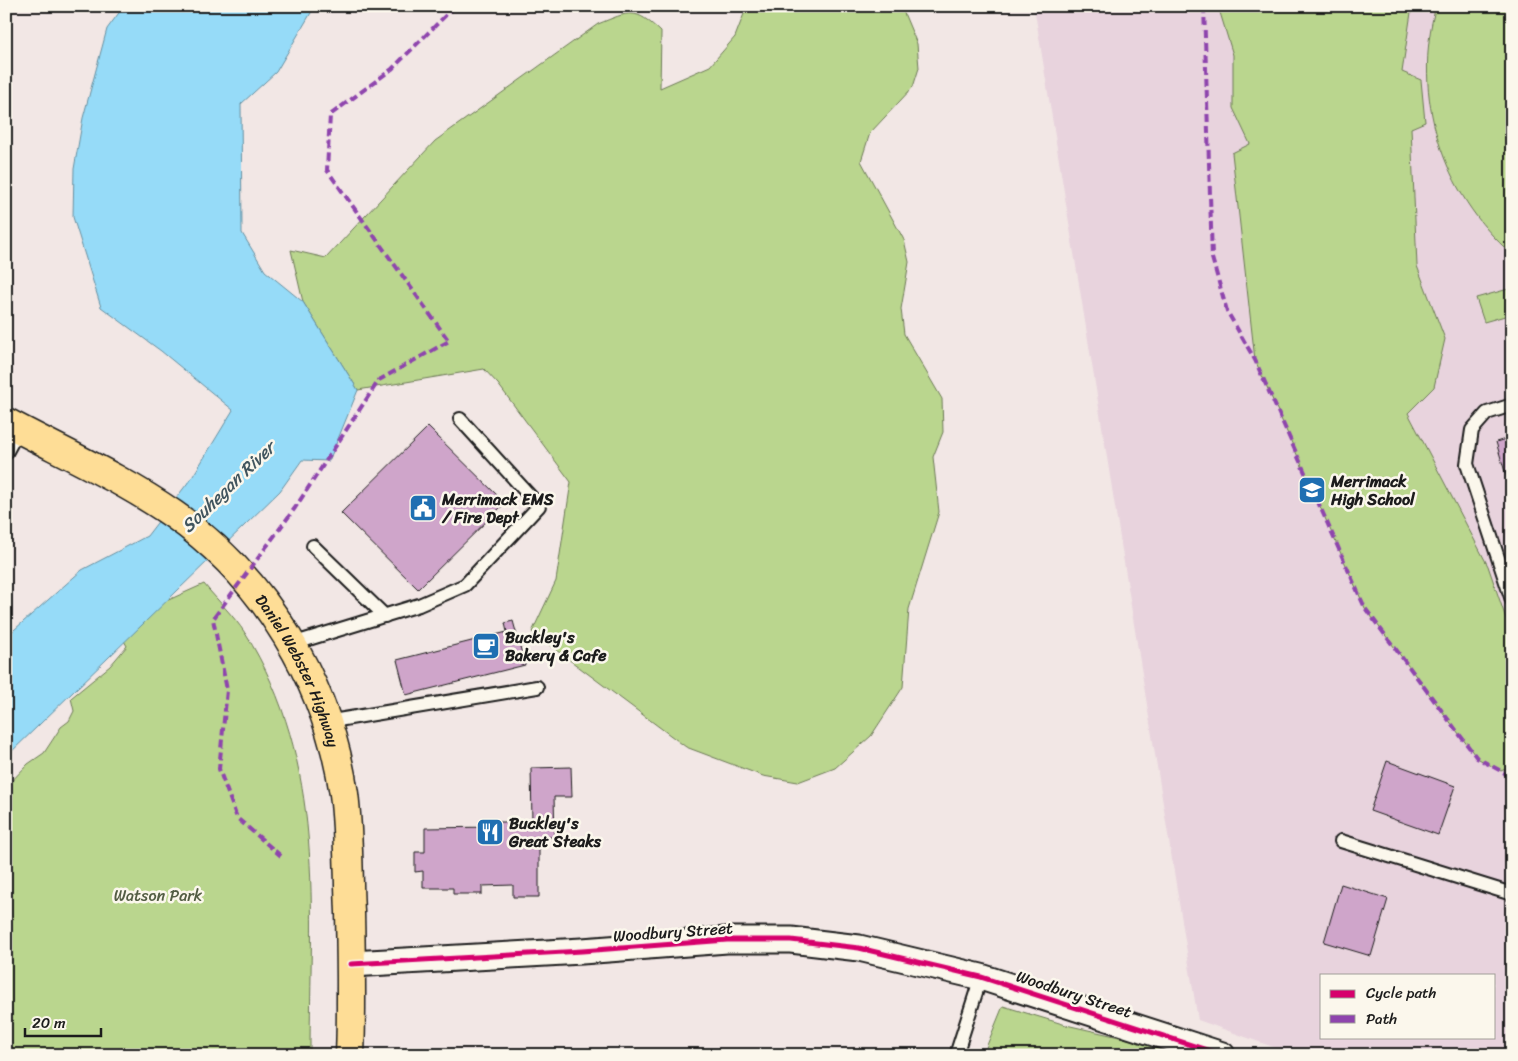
<svg xmlns="http://www.w3.org/2000/svg" width="1518" height="1061" font-family="Sriracha,sans-serif">
  <rect width="100%" height="100%" fill="#f2e7e5"/>
  <filter id="ink" filterUnits="userSpaceOnUse"><feTurbulence type="fractalNoise" baseFrequency=".02" numOctaves="2"/><feDisplacementMap in="SourceGraphic" scale="10" xChannelSelector="R" yChannelSelector="G"/><feConvolveMatrix kernelMatrix="1 2 1 2 8 2 1 2 1" color-interpolation-filters="sRGB"/></filter>
  <g filter="url(#ink)">
    <path fill="#e8d3dd" fill-rule="evenodd" d="M1034,6H1512V1055H1295L1198,1020ZM1322,975H1494V1037H1322Z"/>
    <g fill="#bad68e" stroke="#6b7955">
      <path d="M747,6H901L917,44L919,68L913,87L870,133L861,161L904,240L909,262L901,309L904,334L942,399L943,432L933,457L939,512L909,609L903,687L871,736L835,768L798,782L763,776L686,747L532,632L556,581L571,482L498,384L484,369L358,390L303,302L291,250L326,258L435,141L598,24C630,11 635,7 661,32L660,88L710,66L735,37Z"/>
      <path d="M1218,6H1412L1402,72L1421,80L1425,122L1411,128L1417,266L1445,339L1434,387L1408,413L1488,566L1512,636V766L1501,771L1477,758L1365,608L1255,360L1232,153L1250,144L1233,108V55Z"/>
      <path d="M1436,6H1512V254C1442,195 1411,94 1436,6Z"/>
      <path d="M1512,288V314L1484,322L1476,298Z"/>
      <path d="M204,584C217,600 234,616 245,633C327,764 310,908 310,1055H6V787L28,764L44,753L61,727L69,721L74,711L71,698L110,666L127,646L120,634L164,602Z"/>
      <path d="M1003,1006L1066,1025L1199,1055H983Z"/>
    </g>
    <path fill="#96dbf8" stroke="#658fa0" d="M124,6H315L276,72L241,104L242,233L265,271L303,302L358,390L329,461L302,460L280,491L6,757V637L82,570L147,536L193,476L233,410L161,351L101,307L73,217L74,169L83,118L107,29Z"/>
    <g fill="#cfa5ca" stroke="#1c1c1c">
      <path d="M428,427L505,503L418,589L341,513Z"/>
      <path d="M1512,437V495L1496,442Z"/>
      <path d="M513,621L525,665L406,695L397,660L507,632L505,623Z"/>
      <path d="M1387,761L1455,786L1438,835L1370,811Z"/>
      <path d="M571,767L572,797H554L555,837H539V897H513V885L482,886V894H453V888H423V871L415,872V852H425V828L494,827V822H532L531,768Z"/>
      <path d="M1341,884L1388,899L1371,956L1324,942Z"/>
    </g>
    <g fill="none" stroke-linecap="round" stroke-linejoin="round">
      <g stroke="#1c1c1c" stroke-width="16">
        <g id="lane">
          <path d="M1512,405L1487,413L1472,430L1467,464L1512,600"/>
          <path d="M6,453L19,429"/>
          <path d="M313,546L385,616"/>
          <path d="M292,644L419,605L465,585L539,506L460,419"/>
          <path d="M326,722L537,687"/>
          <path d="M1341,841L1512,894"/>
          <path d="M956,1055L981,977"/>
        </g>
      </g>
      <g stroke="#1c1c1c" stroke-width="29">
        <path id="street" d="M351,964L582,951L727,940H791L859,948L981,977L1222,1055"/>
      </g>
      <g stroke="#1c1c1c" stroke-width="31">
        <g id="primary">
          <path id="s1" d="M6,422C62,452 121,478 173,514C265,578 328,683 344,794C349,832 348,873 350,912C351,960 352,1007 350,1055"/>
        </g>
      </g>
      <use href="#lane" stroke="#fbf7ec" stroke-width="12"/>
      <use href="#street" stroke="#fbf7ec" stroke-width="25"/>
      <use href="#primary" stroke="#fedd96" stroke-width="28"/>
      <g stroke="#8e44ad" stroke-width="4" stroke-dasharray="8 4" stroke-linecap="butt">
        <path d="M1204,6L1212,258L1227,311L1255,360L1365,608L1477,758L1512,777"/>
        <path d="M281,856L237,818L219,769L227,690L213,619L295,508L379,380L449,341L327,170L330,115L392,69L455,6"/>
      </g>
      <g stroke="#fbf7ec" stroke-width="8">
        <path id="cycleway" d="M351,964L582,951L727,940H791L859,948L981,977L1222,1055"/>
      </g>
      <use href="#cycleway" stroke="#d6006c" stroke-width="5"/>
    </g>
  </g>
  <defs>
    <g id="school-square" transform="scale(1.4375)"><rect x="-9" y="-9" width="18" height="18" rx="4" fill="#1f6fb2" stroke="#fbf7ec"/><path d="M0-5L7-2L0 1L-7-2ZM-4 1L0 2.5L4 1V4Q0 6-4 4Z" fill="#fff"/></g>
    <g id="civic-square" transform="scale(1.4375)"><rect x="-9" y="-9" width="18" height="18" rx="4" fill="#1f6fb2" stroke="#fbf7ec"/><path d="M-.6-6.5H3V-4.5H.6V-3L4-1V1h2V6H-6V1h2V-1L-.6-3ZM-1.2 2.5V6h2.4V2.5Z" fill="#fff"/></g>
    <g id="cafe-square" transform="scale(1.4375)"><rect x="-9" y="-9" width="18" height="18" rx="4" fill="#1f6fb2" stroke="#fbf7ec"/><path d="M-5.5-4.5H6V0H3Q3 3.5 0 3.5H-2.5Q-5.5 3.5-5.5 0ZM3-3.2v2h1.7v-2ZM-6 4.5H4V6H-6Z" fill="#fff"/></g>
    <g id="restaurant-square" transform="scale(1.4375)"><rect x="-9" y="-9" width="18" height="18" rx="4" fill="#1f6fb2" stroke="#fbf7ec"/><path d="M-5-6h1v4h1v-4h1v4h1v-4h1v5L-1.5 .5V6h-2V.5L-5-1ZM5-6V6H3V1.5H1.5Q1.5-4 5-6Z" fill="#fff"/></g>
  </defs>
  <g fill-rule="evenodd">
    <use href="#school-square" x="1312" y="490"/>
    <use href="#civic-square" x="423" y="508"/>
    <use href="#cafe-square" x="486" y="646"/>
    <use href="#restaurant-square" x="490" y="832"/>
  </g>
  <g text-anchor="middle" dominant-baseline="central" stroke-width="5" stroke-linejoin="round" paint-order="stroke">
    <g font-size="16" font-weight="bold" fill="#1c1c1c" stroke="#fbf7ec" text-anchor="start">
      <text x="1331" y="481">Merrimack<tspan x="1331" dy="18">High School</tspan></text>
      <text x="442" y="499">Merrimack EMS<tspan x="442" dy="18">/ Fire Dept</tspan></text>
      <text x="505" y="637">Buckley's<tspan x="505" dy="18">Bakery &amp; Cafe</tspan></text>
      <text x="509" y="823">Buckley's<tspan x="509" dy="18">Great Steaks</tspan></text>
    </g>
    <g font-size="16" fill="#1c1c1c" stroke="#fbf7ec">
      <text stroke="none"><textPath href="#s1" startOffset="395">Daniel Webster Highway</textPath></text>
      <text transform="translate(673 932) rotate(-4)">Woodbury Street</text>
      <text transform="translate(1074 994) rotate(18)">Woodbury Street</text>
    </g>
    <g font-size="16" fill="#535d44" stroke="#fbf7ec">
      <text x="158" y="895">Watson Park</text>
    </g>
    <g font-size="18" font-style="italic" fill="#41555e" stroke="#fbf7ec">
      <text transform="translate(228 487) rotate(-44)">Souhegan River</text>
    </g>
  </g>
  <rect width="1518" height="1061" fill="none" stroke="#fbf7ec" stroke-width="25"/>
  <rect x="12" y="12" width="1493" height="1036" fill="none" stroke="#1c1c1c" stroke-width="2" filter="url(#ink)"/>
  <rect x="1320" y="974" width="175" height="65" fill="#fbf7ec" stroke="#a29f99"/>
  <rect x="1330" y="990" width="25" height="8" fill="#d6006c" stroke="#a29f99"/>
  <text x="1366" y="998" font-size="15" fill="#1c1c1c">Cycle path</text>
  <rect x="1330" y="1015" width="25" height="8" fill="#8e44ad" stroke="#a29f99"/>
  <text x="1366" y="1024" font-size="15" fill="#1c1c1c">Path</text>
  <path d="M25 1028v8h76v-8" fill="none" stroke="#1c1c1c" stroke-width="2.5"/>
  <text x="32" y="1028" font-size="15" fill="#1c1c1c" stroke="#fbf7ec" stroke-width="4" paint-order="stroke">20 m</text>
</svg>
